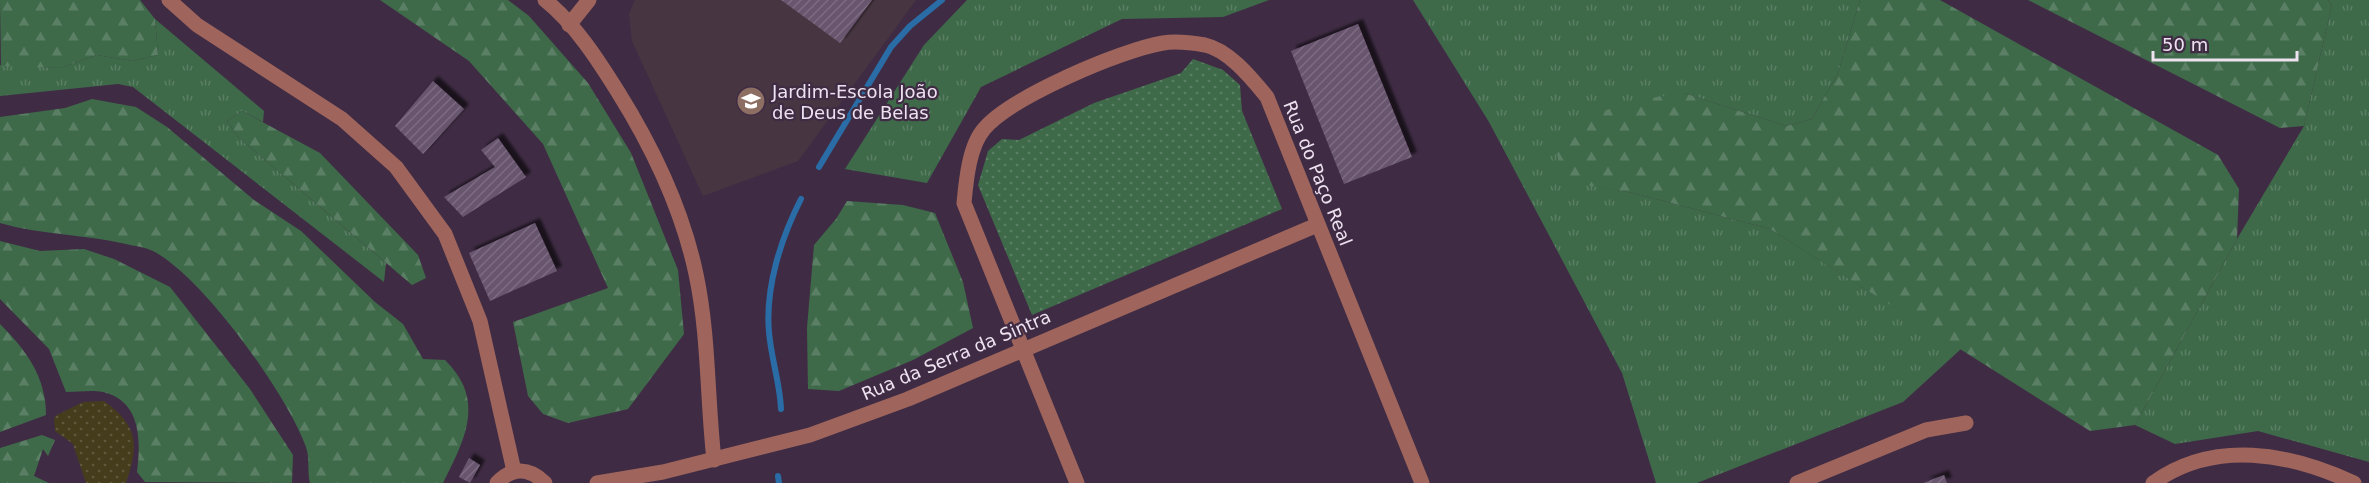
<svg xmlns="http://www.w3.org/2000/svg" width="2369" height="483" font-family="'DejaVu Sans',sans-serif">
  <defs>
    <pattern id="grass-tufts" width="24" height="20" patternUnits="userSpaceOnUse" patternTransform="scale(1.5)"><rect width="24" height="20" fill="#3e6a49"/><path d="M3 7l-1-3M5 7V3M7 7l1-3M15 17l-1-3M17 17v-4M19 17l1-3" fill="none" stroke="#5a7f64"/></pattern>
    <pattern id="forest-firs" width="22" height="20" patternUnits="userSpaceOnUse" patternTransform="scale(1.5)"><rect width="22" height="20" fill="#3e6a49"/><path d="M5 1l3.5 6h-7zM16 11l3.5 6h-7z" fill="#5a7f64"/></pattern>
    <pattern id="sand-dots" width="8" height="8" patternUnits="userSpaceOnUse" patternTransform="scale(1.5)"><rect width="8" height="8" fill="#443c1b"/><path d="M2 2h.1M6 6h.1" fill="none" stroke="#5f583d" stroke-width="1.8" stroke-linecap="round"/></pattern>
    <pattern id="park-dots" width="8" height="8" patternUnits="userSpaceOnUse" patternTransform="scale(1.5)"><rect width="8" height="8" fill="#3e6a49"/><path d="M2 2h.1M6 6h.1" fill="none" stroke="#5a7f64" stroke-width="1.8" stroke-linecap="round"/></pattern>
    <pattern id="building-hatch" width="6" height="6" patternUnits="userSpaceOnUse" patternTransform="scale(1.5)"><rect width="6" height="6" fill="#68546e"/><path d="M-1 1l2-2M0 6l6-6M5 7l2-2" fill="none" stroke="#7e6c83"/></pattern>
    <filter id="shadow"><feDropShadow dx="5" dy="-5" stdDeviation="1.5" flood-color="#0009"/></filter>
  </defs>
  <rect width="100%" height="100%" fill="#3f2c44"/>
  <path fill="#473641" d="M635,0H916L798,161L703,196L632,41L629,14Z"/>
  <g fill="url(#grass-tufts)">
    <path d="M967,0H1269L1223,17L1122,19L981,87L927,183L845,169L924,45Z"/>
    <path d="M1413,0H1860L1838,73L1812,119L1786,126L1684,93L1562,180L1633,193L1770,229L1961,349L1903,402L1697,483H1656L1622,373L1489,122Z"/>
    <path d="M2328,0H2369V462L2258,431L2175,444L2135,425L2237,239L2304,126L2332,5Z"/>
    <path d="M155,19L264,111L263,122L242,111L227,121L237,136L386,263L384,282L133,87L118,84L0,96V65L61,68L97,55L132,61L158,55Z"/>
  </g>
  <g fill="url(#forest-firs)">
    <path d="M0,0H140L155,19L158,55L132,61L97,55L61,68L1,66Z"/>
    <path d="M380,0H508L529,16L588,83L631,153L678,270L684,334L628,409L568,423L543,414L528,396L513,322L608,288L543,144L469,61Z"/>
    <path d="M1860,0H1940L2218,155L2239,189L2237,239L2135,425L2090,431L1770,229L1633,193L1562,181L1554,136L1581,119L1632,101L1684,93L1786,126L1812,119L1838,73Z"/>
    <path d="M2028,0H2328L2332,5L2304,126L2280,128Z"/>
    <path d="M92,99L136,107L167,127L254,200L301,231L375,302L403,324L423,359L445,360C486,400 465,439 443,483H310C307,471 310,458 306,447C287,394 202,276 153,251C145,247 134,246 126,244C84,234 41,235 0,223V117L65,108Z"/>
    <path d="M242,111L320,153L418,255L426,278L412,285L237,136L227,121Z"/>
    <path d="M847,201L903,205L935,213L963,282L973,328L913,360L839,391L808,389L807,328L814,245L836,219Z"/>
    <path d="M0,241L40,251L84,249L114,259L170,287L250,389L293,455L292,483L145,482L137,472C141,440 141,401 103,392C92,390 77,392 66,392L49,349L0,299Z"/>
    <path d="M0,324C26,350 46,377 46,415L0,432Z"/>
    <path d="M42,435L55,440L48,456L43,449L34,476L49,483H0V448Z"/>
  </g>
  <path fill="url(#sand-dots)" d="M104,401C139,426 139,446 126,483H86L73,444L55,431L54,418L57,415L83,402Z"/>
  <path fill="url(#park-dots)" d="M1193,59L1223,70L1240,85L1242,111L1282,209L1032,315L978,185L988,151L1002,139L1019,140L1094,103L1181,73Z"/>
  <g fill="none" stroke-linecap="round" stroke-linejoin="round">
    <g stroke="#2a6ca6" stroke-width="6">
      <path d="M819,167L891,47L910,26L942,0"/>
      <path d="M781,409C780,383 771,358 769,332C765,288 781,238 801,199"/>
      <path d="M778,476L779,483"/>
    </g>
  </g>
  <g fill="url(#building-hatch)" filter="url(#shadow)">
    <path d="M781,0H872L840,43Z"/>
    <path d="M1358,24L1412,157L1344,184L1291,51Z"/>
    <path d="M433,81L464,109L423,154L395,126Z"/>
    <path d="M498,138L526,177L463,217L444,197L495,167L481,150Z"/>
    <path d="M535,223L557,271L490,301L469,253Z"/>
    <path d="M469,458L480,465L470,483L459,477Z"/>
    <path d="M1944,475L1947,483H1923Z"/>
  </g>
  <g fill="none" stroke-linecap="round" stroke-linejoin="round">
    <g stroke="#9f655c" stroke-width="15">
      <path d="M169,0L197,25L342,119L396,167L445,234L480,321L514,471"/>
      <path d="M545,0C575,24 598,60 618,92C653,148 682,208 696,274C709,335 707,398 714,460"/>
      <path d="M569,25L589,0"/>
      <path d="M497,483C512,467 529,467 545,483"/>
      <path d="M597,483L663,472L810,435L908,399L1317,225"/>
      <path d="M1077,483L964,203C966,182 969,146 984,129C1011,97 1121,50 1163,43C1175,41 1193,43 1205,45C1229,50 1252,79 1267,97L1422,483"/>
      <path d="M1797,483L1926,430L1966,423"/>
      <path d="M2153,483C2214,439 2290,453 2354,483"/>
    </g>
  </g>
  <defs>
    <g id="school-disc" transform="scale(1.5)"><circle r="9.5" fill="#8d6e63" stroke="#3f2c44"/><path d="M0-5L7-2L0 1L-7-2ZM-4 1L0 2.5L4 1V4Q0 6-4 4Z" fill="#fff"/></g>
  </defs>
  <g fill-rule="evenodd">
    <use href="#school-disc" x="751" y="101"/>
  </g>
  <g text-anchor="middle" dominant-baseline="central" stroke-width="4.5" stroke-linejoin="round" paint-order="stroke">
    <g font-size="18" fill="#eee2f1" stroke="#3f2c44" text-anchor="start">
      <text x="772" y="91">Jardim-Escola João<tspan x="772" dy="21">de Deus de Belas</tspan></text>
    </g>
    <g font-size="18" fill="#eee2f1" stroke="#3f2c44">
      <text transform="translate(1318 173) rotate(68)">Rua do Paço Real</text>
      <text transform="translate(956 355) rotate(-23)">Rua da Serra da Sintra</text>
    </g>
  </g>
  <path d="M2153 51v9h144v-9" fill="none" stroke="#eee2f1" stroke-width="3"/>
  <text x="2162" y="51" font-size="18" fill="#eee2f1" stroke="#3f2c44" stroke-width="4.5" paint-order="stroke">50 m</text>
</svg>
